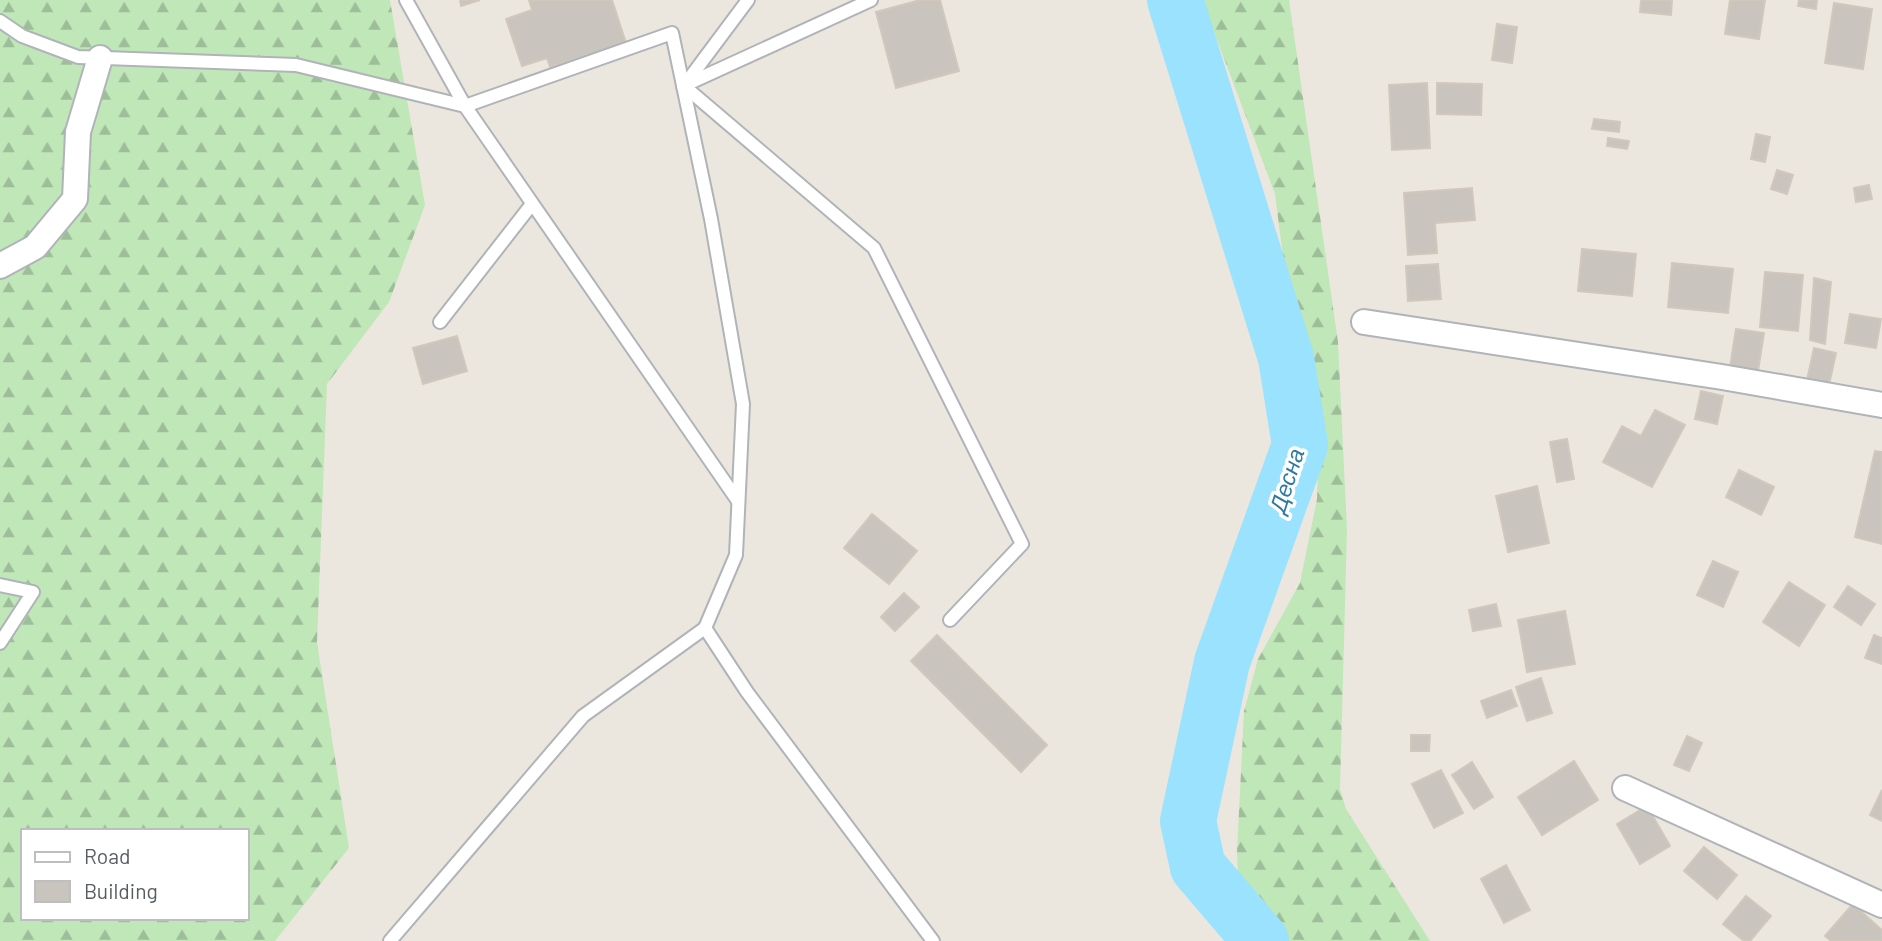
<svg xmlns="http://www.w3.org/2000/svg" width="1882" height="941" font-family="Barlow,sans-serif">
  <defs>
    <pattern id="forest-firs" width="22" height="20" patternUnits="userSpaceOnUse" patternTransform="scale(1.75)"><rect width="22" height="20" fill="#bfe7b8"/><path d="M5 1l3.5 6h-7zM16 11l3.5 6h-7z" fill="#9ebe99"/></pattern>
  </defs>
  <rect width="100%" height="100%" fill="#ece7de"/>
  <g fill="url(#forest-firs)" fill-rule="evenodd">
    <path d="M0,0H390L425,205L389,302L327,384L317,642L349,848L275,941H0ZM23,831H247V918H23Z"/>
    <path d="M1202,0H1289L1338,342L1347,530L1340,789L1346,809L1430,941H1267L1248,907L1238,880L1237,852L1244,711L1258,659L1300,583L1317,499L1319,442L1316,416L1289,304L1275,194Z"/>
  </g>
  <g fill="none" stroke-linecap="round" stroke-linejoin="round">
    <path stroke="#9be2ff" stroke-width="56" d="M1175,0L1286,358L1300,445L1222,662L1188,821L1198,867L1261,941"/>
  </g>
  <g fill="#c9c4bd" stroke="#d1c8bc" stroke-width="2">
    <path d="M460,0H480L461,6Z"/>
    <path d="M529,0H612L626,43L550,67L547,58L522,66L506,19L532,10Z"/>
    <path d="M920,0H940L959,71L896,88L876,12Z"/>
    <path d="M1641,0H1672L1671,15L1640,12Z"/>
    <path d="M1730,0H1765L1759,39L1725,34Z"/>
    <path d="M1799,0H1817L1816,9L1798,6Z"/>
    <path d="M1834,3L1872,9L1863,69L1825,63Z"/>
    <path d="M1497,24L1517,27L1512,63L1492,60Z"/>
    <path d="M1427,83L1430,148L1392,150L1389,85Z"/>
    <path d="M1437,83L1482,84L1481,115L1437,114Z"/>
    <path d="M1594,119L1620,122L1619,132L1592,129Z"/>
    <path d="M1756,134L1770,137L1765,162L1751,159Z"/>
    <path d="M1608,138L1629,141L1627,149L1607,146Z"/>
    <path d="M1777,170L1793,175L1787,194L1771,189Z"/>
    <path d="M1869,185L1872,199L1856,202L1854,188Z"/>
    <path d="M1472,188L1475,220L1435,223L1437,253L1408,255L1404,193Z"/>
    <path d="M1582,249L1636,254L1632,296L1578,291Z"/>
    <path d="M1672,263L1733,269L1728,313L1668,307Z"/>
    <path d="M1438,264L1441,299L1408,301L1406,266Z"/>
    <path d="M1765,272L1803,275L1798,331L1760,327Z"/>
    <path d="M1814,278L1831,282L1825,344L1810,340Z"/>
    <path d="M1850,314L1881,319L1876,348L1845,343Z"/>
    <path d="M1736,329L1764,333L1758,371L1730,367Z"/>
    <path d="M457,336L467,371L423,384L413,348Z"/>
    <path d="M1814,348L1836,353L1829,385L1807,380Z"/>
    <path d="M1701,391L1723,396L1717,424L1695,419Z"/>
    <path d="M1655,410L1685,425L1652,487L1603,462L1622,426L1641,436Z"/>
    <path d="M1567,439L1574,479L1557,482L1550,442Z"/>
    <path d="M1875,451L1882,452V544L1855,537Z"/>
    <path d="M1739,470L1774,487L1761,515L1726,497Z"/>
    <path d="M1537,486L1549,543L1508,552L1496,496Z"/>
    <path d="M872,514L917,551L889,584L844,548Z"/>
    <path d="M1713,561L1738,572L1723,607L1697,595Z"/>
    <path d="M1789,582L1825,605L1799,646L1763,622Z"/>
    <path d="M1848,586L1875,604L1861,625L1834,607Z"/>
    <path d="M904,593L919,607L895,631L881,617Z"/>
    <path d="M1496,604L1501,626L1473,631L1469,610Z"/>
    <path d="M1565,611L1575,664L1527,672L1518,620Z"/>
    <path d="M937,635L1047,745L1021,772L911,661Z"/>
    <path d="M1874,635L1882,638V664L1865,658Z"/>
    <path d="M1541,678L1552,713L1527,721L1516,687Z"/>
    <path d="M1511,690L1517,706L1487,718L1481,701Z"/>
    <path d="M1411,735H1430L1429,751H1411Z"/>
    <path d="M1687,736L1702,743L1689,771L1674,765Z"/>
    <path d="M1574,761L1598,800L1542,835L1518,797Z"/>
    <path d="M1472,762L1493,797L1474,809L1452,775Z"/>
    <path d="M1441,770L1463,813L1434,828L1412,784Z"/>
    <path d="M1882,790V821L1870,815Z"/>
    <path d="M1647,806L1670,846L1640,864L1617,824Z"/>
    <path d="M1704,847L1737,875L1717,899L1684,871Z"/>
    <path d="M1506,865L1530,910L1504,923L1481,879Z"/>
    <path d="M1746,896L1771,916L1750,941H1744L1723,924Z"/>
    <path d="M1853,904L1882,930V941H1831L1825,936Z"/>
  </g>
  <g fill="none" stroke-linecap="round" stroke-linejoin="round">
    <g stroke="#b0b4b8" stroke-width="16">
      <g id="lane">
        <path d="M406,0L465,106L672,33L711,219L743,404L736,555L705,628L747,692L933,941"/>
        <path d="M0,21L22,36L78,57L296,65L465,106L738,501"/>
        <path d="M686,83L748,0"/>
        <path d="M683,86L871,0"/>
        <path d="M684,86L874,248L1022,544L950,620"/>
        <path d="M440,322L532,204"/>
        <path d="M0,585L33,592L0,643"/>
        <path d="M390,941L583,716L705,628"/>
      </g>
    </g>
    <g stroke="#b0b4b8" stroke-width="28">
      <g id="street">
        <path d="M0,266L35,247L75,199L78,132L100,58"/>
        <path d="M1364,322L1722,377L1882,405"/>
        <path d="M1625,788L1882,905"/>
      </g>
    </g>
    <use href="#lane" stroke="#fff" stroke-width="12"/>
    <use href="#street" stroke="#fff" stroke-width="24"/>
  </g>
  <g text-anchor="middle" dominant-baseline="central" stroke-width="7" stroke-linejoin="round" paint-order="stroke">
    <g font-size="23" font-style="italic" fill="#2f7aa5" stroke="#fff">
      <text transform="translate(1286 480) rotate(-72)">Десна</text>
    </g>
  </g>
  <rect x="21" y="829" width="228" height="91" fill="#ffffff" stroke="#bcbec0" stroke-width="2"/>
  <rect x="35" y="852" width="35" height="10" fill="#ffffff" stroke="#bcbec0" stroke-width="2"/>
  <text x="84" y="864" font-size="21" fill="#575d61">Road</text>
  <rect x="35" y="881" width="35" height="21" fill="#c9c4bd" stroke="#bcbec0" stroke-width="2"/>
  <text x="84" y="899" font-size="21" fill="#575d61">Building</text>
</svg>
